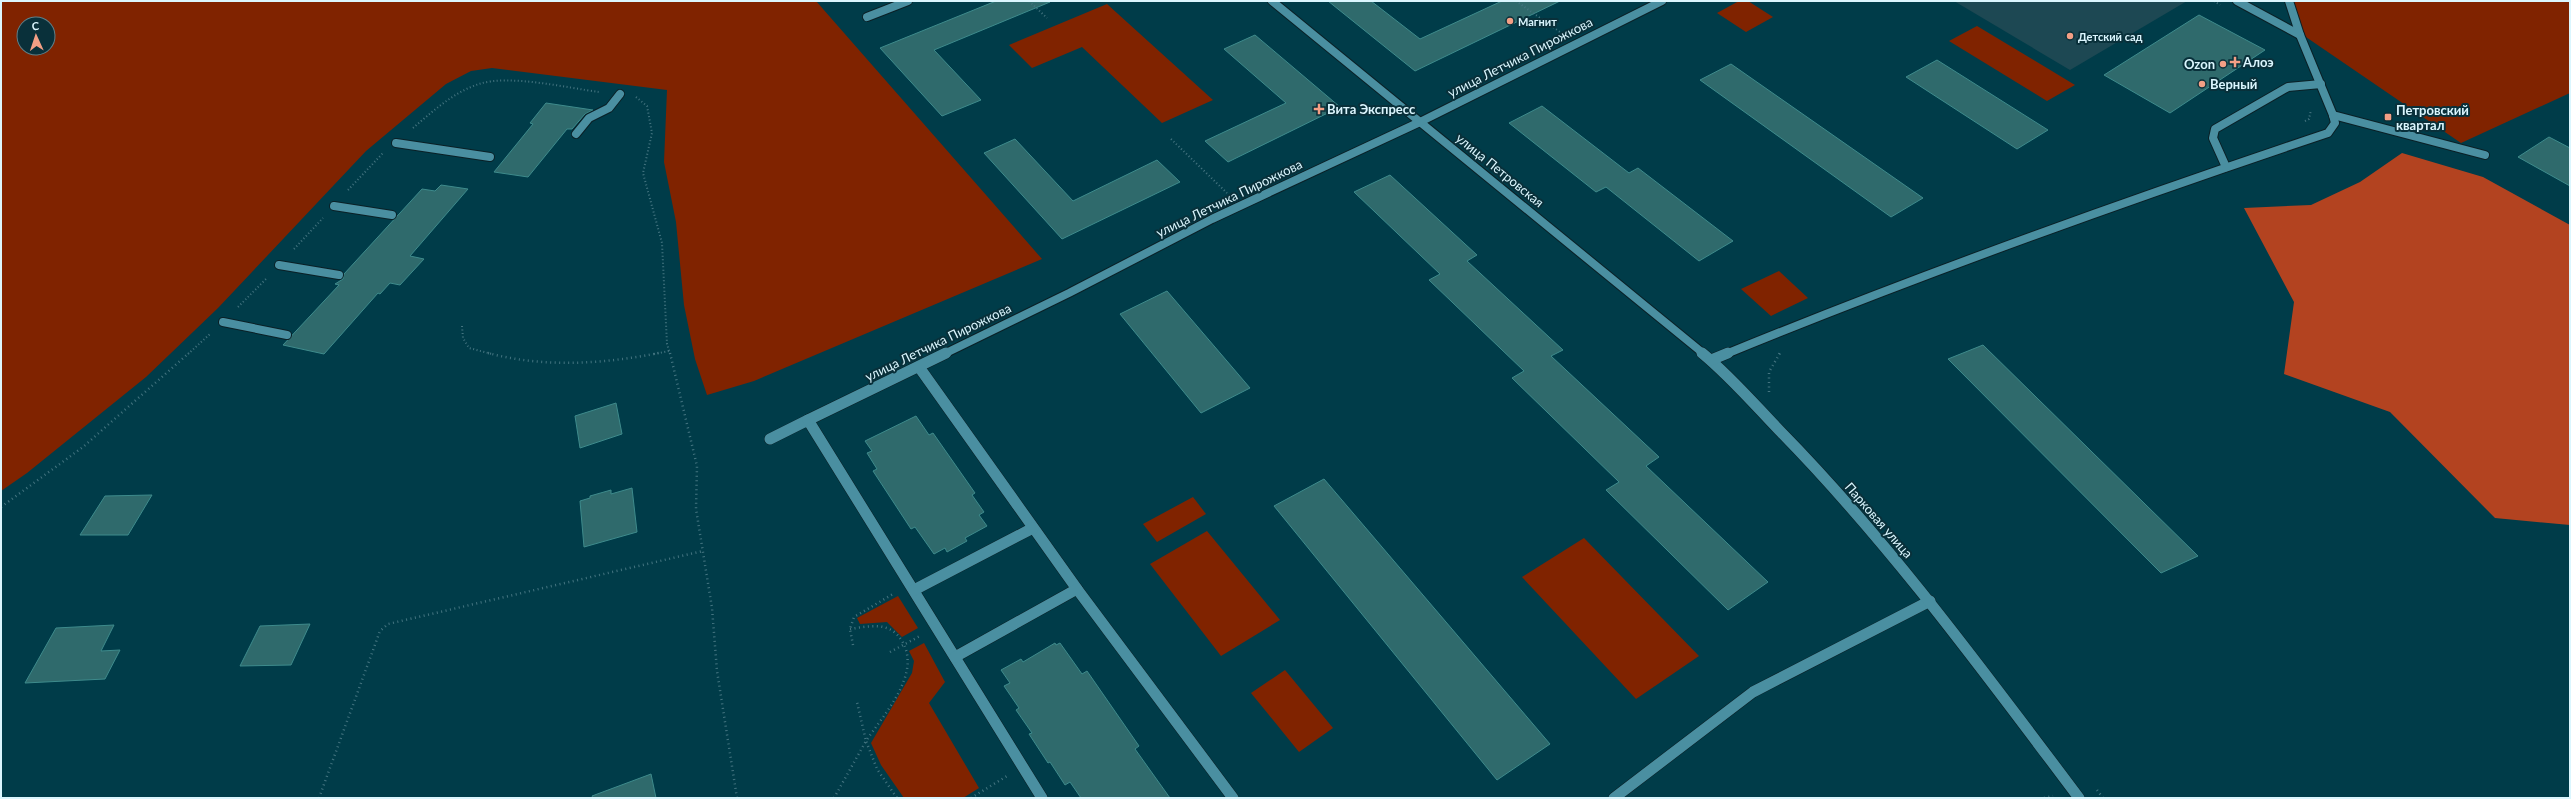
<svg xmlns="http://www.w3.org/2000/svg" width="2571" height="799" font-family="Lato,sans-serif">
  <rect width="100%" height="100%" fill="#003c49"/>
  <path fill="#1d4853" d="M1954,1H2187L2070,70Z"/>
  <g fill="#802300" fill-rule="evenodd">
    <path d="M1,1H816L1042,259L754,381L707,395L695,359L684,305L676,222L664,162L667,90L492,68L471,71L446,84L366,151L218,308L146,377L27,473L1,491ZM24,24H48V48H24Z"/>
    <path d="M1739,1H1748L1773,17L1746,32L1717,13Z"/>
    <path d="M2292,1H2570V93L2461,143L2303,35Z"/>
    <path d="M1107,4L1213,100L1162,123L1082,47L1032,68L1009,45Z"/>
    <path d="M1977,26L2075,85L2047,101L1949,41Z"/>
    <path d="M1779,271L1808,298L1771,316L1741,289Z"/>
    <path d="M1193,497L1206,514L1157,542L1143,524Z"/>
    <path d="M1207,531L1280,620L1221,656L1150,564Z"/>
    <path d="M1584,538L1699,656L1636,699L1522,577Z"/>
    <path d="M898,596L918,628L902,637L887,622L860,624L857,618Z"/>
    <path d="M924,643L945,682L929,703L979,788L963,798H904L881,765L871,743L912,673L914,661L909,651Z"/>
    <path d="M1285,670L1333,728L1299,752L1251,693Z"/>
  </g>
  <path fill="#b34320" d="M2402,153L2483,177L2570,225V525L2495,518L2390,412L2284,374L2294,302L2244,208L2311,205L2360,182Z"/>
  <g fill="#2f6a6c" stroke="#3e8b8c">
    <path d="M996,1L1050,2L934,50L981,100L942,116L880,48Z"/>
    <path d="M1328,1H1371L1420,39L1502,1H1560L1415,71Z"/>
    <path d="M2199,15L2265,50L2170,113L2104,75Z"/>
    <path d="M1255,35L1340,107L1228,162L1205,141L1286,103L1224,49Z"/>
    <path d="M1937,60L2048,130L2017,149L1906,77Z"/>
    <path d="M1731,64L1923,198L1891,217L1700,80Z"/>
    <path d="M546,103L593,110L585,114L572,129H567L528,177L494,172L533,124L530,123Z"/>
    <path d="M1542,106L1629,173L1638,168L1733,241L1699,261L1606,187L1596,192L1509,123Z"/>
    <path d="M2549,137L2570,148V186L2518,157Z"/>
    <path d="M1015,139L1073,201L1157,160L1180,182L1062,239L984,153Z"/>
    <path d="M1390,175L1477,255L1467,261L1563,350L1551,356L1659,457L1646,466L1768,582L1728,610L1606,490L1619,482L1512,378L1524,371L1429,280L1440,274L1354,192Z"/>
    <path d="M441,185L468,189L410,256L424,259L400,285L390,283L380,294L378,293L324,354L283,345L339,285L335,284L343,279L344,274L422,189L435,191Z"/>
    <path d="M1167,291L1250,388L1201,413L1120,314Z"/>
    <path d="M1983,345L2198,556L2161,573L1948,359Z"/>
    <path d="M616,403L622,434L580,448L575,416Z"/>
    <path d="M916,416L929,435L933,433L975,493L972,495L984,512L979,515L987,526L965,538L967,541L947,552L945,548L934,554L915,527L911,529L873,471L877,469L867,453L872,451L865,441Z"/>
    <path d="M1324,479L1550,744L1497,780L1274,506Z"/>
    <path d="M632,488L637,532L584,547L580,501L590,498V496L611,490V494Z"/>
    <path d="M152,495L128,535H80L105,496Z"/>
    <path d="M310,624L291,665L240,666L260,626Z"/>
    <path d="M114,625L101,651L120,650L105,679L25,683L56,628Z"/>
    <path d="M1055,643L1056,645L1060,643L1082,674L1087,671L1139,746L1135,749L1170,798H1081L1070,782L1065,785L1050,762L1048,763L1029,734L1032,733L1016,710L1019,708L1004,686L1010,683L1001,670L1021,659L1023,662Z"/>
    <path d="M651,774L656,798H593L592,796Z"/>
  </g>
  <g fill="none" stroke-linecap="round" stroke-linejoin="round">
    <g stroke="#0a2026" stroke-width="10">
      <g id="service-far1">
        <path d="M2333,115L2485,155"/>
        <path d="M576,134L589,118L609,108L620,94"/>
        <path d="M396,143L490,157"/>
        <path d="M2226,167L2213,138L2215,129L2288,87L2321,84"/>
        <path d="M334,206L392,215"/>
        <path d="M279,265L339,275"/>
        <path d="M223,322L287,335"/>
      </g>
    </g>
    <g stroke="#0a2026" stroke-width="12">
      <g id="service">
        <path d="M919,367L1077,589L1233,798"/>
        <path d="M770,439L808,420L1042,798"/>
        <path d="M914,590L1033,528"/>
        <path d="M955,657L1077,589"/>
        <path d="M1614,798L1753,692L1930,601"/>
      </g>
    </g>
    <g stroke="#0a2026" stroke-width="10">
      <g id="minor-far1">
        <path d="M1272,1L1704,354"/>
        <path d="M2237,1L2300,35"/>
        <path d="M867,17L908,1"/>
        <path d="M944,354L1069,293L1212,219L1420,122L1662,1"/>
        <path d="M1726,354C1924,273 2125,201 2328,133L2335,123L2333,115L2300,35L2289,1"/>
      </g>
    </g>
    <g stroke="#0a2026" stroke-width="12">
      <g id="minor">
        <path d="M1702,353C1730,376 1754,404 1779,430C1890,543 1984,672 2079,798"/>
        <path d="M1711,360L1728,353"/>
        <path d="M808,420L946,353"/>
      </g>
    </g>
    <g stroke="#447581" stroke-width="2" stroke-dasharray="1 2.5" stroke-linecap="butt">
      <path d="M1029,1L1047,18"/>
      <path d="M1516,1L1560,32"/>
      <path d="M2214,1L2220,5"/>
      <path d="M636,97L647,106L652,133L643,173L662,243L667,344L670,354"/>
      <path d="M2305,121L2309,119L2311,110"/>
      <path d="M413,128C433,111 454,92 479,84C509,74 568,88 599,92"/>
      <path d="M1171,139L1227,193"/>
      <path d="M348,190L383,153"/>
      <path d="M294,249L323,218"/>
      <path d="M238,307L267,278"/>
      <path d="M462,326L463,338L469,348L492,354"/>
      <path d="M188,354L210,334"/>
      <path d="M654,354L669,351"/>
      <path d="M1779,354L1780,352"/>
    </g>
    <g stroke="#447581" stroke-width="2.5" stroke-dasharray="1 3.5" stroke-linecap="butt">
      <path d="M488,353C544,368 603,364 659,353"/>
      <path d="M670,353L697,466L696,509L712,608L717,671L737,798"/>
      <path d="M1769,392V372L1780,353"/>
      <path d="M1,507L83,447L189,353"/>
      <path d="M850,629C870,626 890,621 902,641C922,674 884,714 866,741L877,769L897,798"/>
      <path d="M853,645L850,629L854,617L893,594"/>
      <path d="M890,652L920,636"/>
      <path d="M2097,790L2103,798"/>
      <path d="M319,798L380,631L388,624L703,551"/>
      <path d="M834,798L866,741L857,702"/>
      <path d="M971,798L1007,776"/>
      <path d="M2044,798L2053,796"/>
    </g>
    <use href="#service-far1" stroke="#4a8fa1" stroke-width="8"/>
    <use href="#service" stroke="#4a8fa1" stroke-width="11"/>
    <use href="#minor-far1" stroke="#4a8fa1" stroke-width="8"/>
    <use href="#minor" stroke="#4a8fa1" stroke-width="11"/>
  </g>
  <g fill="#f39f85" stroke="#09303a" stroke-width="1.5">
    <circle cx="1510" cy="21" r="4"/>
    <circle cx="2070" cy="36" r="4"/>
    <path d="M2233 56h4v4h4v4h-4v4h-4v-4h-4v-4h4z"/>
    <circle cx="2223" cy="64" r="4"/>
    <circle cx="2202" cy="84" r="4"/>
    <path d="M1317 103h4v4h4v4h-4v4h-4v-4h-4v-4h4z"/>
    <rect x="2384" y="113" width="8" height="8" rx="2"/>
  </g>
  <g text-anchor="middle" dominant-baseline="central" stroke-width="4" stroke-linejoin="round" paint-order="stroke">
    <g font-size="11" font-weight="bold" fill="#dbf6fe" stroke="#09303a" text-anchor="start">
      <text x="1518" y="21">Магнит</text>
      <text x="2078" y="36">Детский сад</text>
    </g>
    <g font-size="13" fill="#dbf6fe" stroke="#09303a">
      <text transform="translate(1520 57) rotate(-27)">улица Летчика Пирожкова</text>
      <text transform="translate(1500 170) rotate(39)">улица Петровская</text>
      <text transform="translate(1229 198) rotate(-26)">улица Летчика Пирожкова</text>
      <text transform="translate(938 342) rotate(-26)">улица Летчика Пирожкова</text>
      <text transform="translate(1879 520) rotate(49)">Парковая улица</text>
    </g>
    <g font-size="13" font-weight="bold" fill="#dbf6fe" stroke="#09303a" text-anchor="start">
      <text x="2243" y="62">Алоэ</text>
      <text x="2215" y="64" text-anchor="end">Ozon</text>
      <text x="2210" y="84">Верный</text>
      <text x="1327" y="109">Вита Экспресс</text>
      <text x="2396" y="110">Петровский<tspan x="2396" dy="15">квартал</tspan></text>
    </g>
  </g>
  <rect width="2571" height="799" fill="none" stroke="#dbf6fe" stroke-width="4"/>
  <g transform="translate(36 36) rotate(357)"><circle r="19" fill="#09303a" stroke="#5d7f88"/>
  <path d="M0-3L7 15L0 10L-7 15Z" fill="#f39f85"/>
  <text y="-6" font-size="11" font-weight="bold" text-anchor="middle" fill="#dbf6fe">С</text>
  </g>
</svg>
